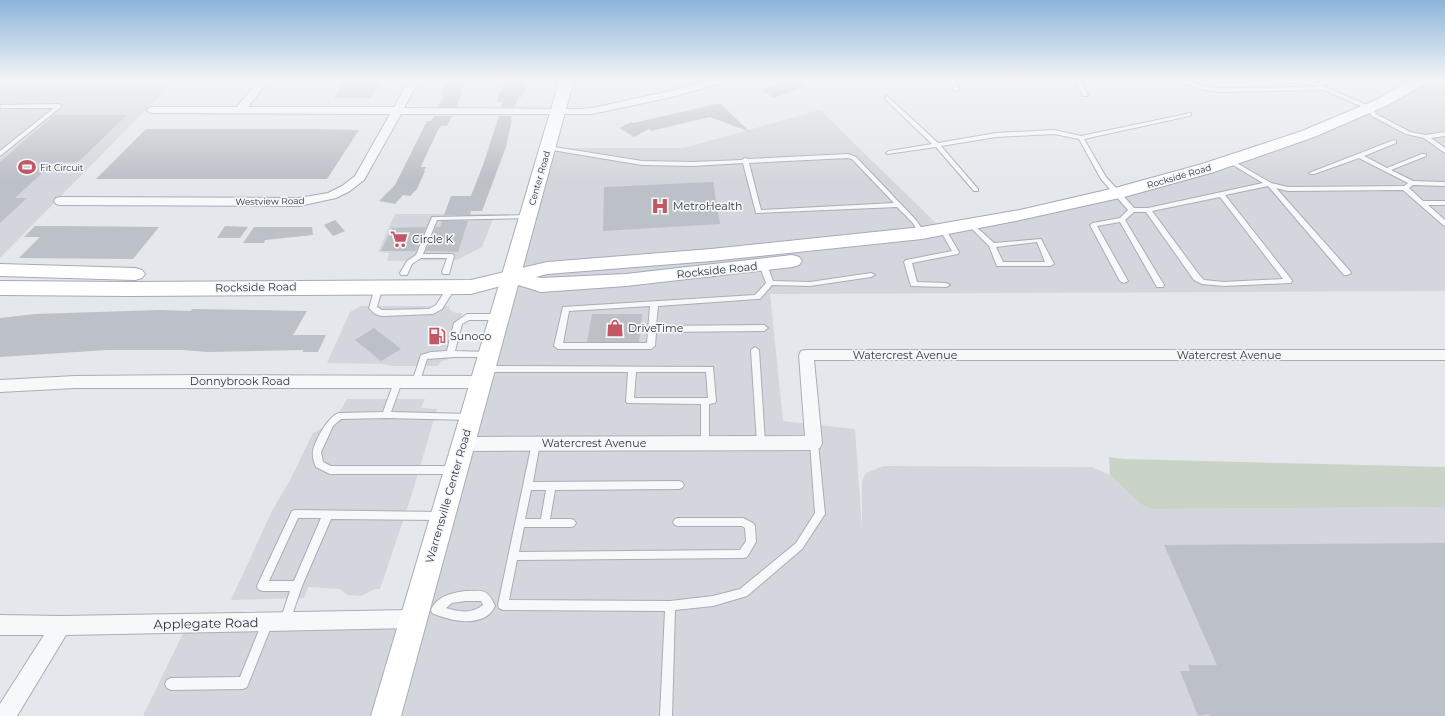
<svg xmlns="http://www.w3.org/2000/svg" width="1445" height="716" font-family="Montserrat,sans-serif">
  <rect width="100%" height="100%" fill="#e4e7eb"/>
  <g fill="#d3d6dc">
    <path d="M0,79H176L0,258Z"/>
    <path d="M1423,79H1445V291L770,294L783,421L855,429L862,529V482L866,473L884,466L1092,467L1110,475L1140,504L1151,509L1445,507V716H143L188,623L412,619L548,148H684L820,110L943,230L1118,193L1308,134Z"/>
    <path d="M395,214H495L482,247L457,260L387,261L389,253L378,252Z"/>
    <path d="M361,306H449L450,310L456,313H462L460,329L447,360L442,361L437,366H391L383,364L327,363L350,312Z"/>
    <path d="M347,399H425L421,408L437,409L411,497L380,589H375L361,596L347,595L340,589L308,587L304,598L231,600L272,511L290,480L313,433L326,426L337,416Z"/>
  </g>
  <path fill="#cad4c6" d="M1109,457L1124,459L1445,467V507L1151,509L1140,504L1110,475Z"/>
  <g fill="#bcc0c7">
    <path d="M448,79H466L459,93H462L456,107H438L444,95H441Z"/>
    <path d="M793,79H803L806,85L774,98L762,90Z"/>
    <path d="M511,80H528L522,97H518L515,107H501L503,102H496L504,83H510Z"/>
    <path d="M345,82H380L370,98H334Z"/>
    <path d="M716,104H721L750,132L710,117L651,131L649,129L634,137L619,128L631,122L633,123Z"/>
    <path d="M54,115H127L78,162L53,163L15,198H27L0,223V162Z"/>
    <path d="M434,116H452L447,126H441L437,132L422,164L421,167H426L424,171H425L417,189L410,196L403,195L395,204L379,201L395,185L427,121H431Z"/>
    <path d="M499,116H512L511,120H512L506,147L482,211H471L470,215H444L451,196H471L483,165Z"/>
    <path d="M146,129H314L359,130L327,179H96Z"/>
    <path d="M713,182L720,224L603,231L604,187Z"/>
    <path d="M335,220L345,231L333,236L324,225Z"/>
    <path d="M442,221H468L458,252L426,251L436,227H440Z"/>
    <path d="M35,226H59L159,227L133,259L19,258L40,237H24Z"/>
    <path d="M225,226L248,227L240,238H217Z"/>
    <path d="M254,227H312L313,235L265,240L264,243H243Z"/>
    <path d="M426,227L416,251H381L392,228Z"/>
    <path d="M192,309L307,311L293,335H326L318,352H303V350L208,352L183,350H107L0,357V318L35,314L160,310L191,311Z"/>
    <path d="M592,314H642L639,342H587Z"/>
    <path d="M374,328L401,349L381,361L355,340Z"/>
    <path d="M1445,543V716H1209V714L1198,716L1180,671H1190L1188,665H1217L1164,545Z"/>
  </g>
  <g fill="none" stroke-linecap="round" stroke-linejoin="round">
    <g stroke="#a9aeb5" stroke-width="2">
      <g id="lane">
        <path d="M950,79H955L959,90L958,91H954Z"/>
        <path d="M1075,79H1080L1088,95L1087,96H1083Z"/>
        <path d="M1173,79H1182L1207,87L1220,88L1318,87L1309,84L1255,79H1293L1310,80L1316,83L1331,79H1343L1321,85L1371,107L1376,114L1410,132L1426,135L1445,132V136L1431,138L1445,148V153L1424,138L1406,134L1372,116L1367,109L1324,90L1220,92L1204,90Z"/>
        <path d="M887,96L938,143L996,133L1054,130L1081,136L1191,113V115L1189,116L1084,139L1106,177L1120,192L1134,208H1148L1263,183L1228,162L1227,161L1230,159L1271,183L1288,187L1404,186L1408,183L1359,158L1314,174H1310L1309,173L1394,140L1396,141V143L1364,156L1387,168L1422,154H1426V156L1391,170L1413,181L1445,182V186L1413,185L1409,188L1423,201H1445V205H1428L1445,220V226L1443,225L1403,190L1288,191L1276,188L1350,271L1351,273L1347,275H1344L1268,186L1225,195L1291,279L1292,281L1291,283L1224,286L1202,284L1194,280L1146,212H1134L1125,220L1164,285L1163,287H1157L1120,222L1097,226L1128,281L1124,283L1120,281L1090,225L1093,223L1120,218L1128,210L1101,179L1079,139L1054,134L996,137L941,146L978,189V191H974L936,147L887,154L886,153L889,151L932,144L885,99V97ZM1220,197L1283,279L1224,282L1204,280L1200,276L1152,211Z"/>
        <path d="M0,105L59,104L62,106L0,156V151L54,108H1Z"/>
        <path d="M548,146L642,161L693,162L742,160L745,158L748,159L848,154L856,157L916,220L925,233L924,234H920L912,222L897,207L756,213L743,163L693,166L642,165L546,149L545,148ZM848,158L852,159L894,203L761,210L749,163Z"/>
        <path d="M528,215L530,216V218L437,220L423,254H453L454,256L449,274H443L442,272L447,258H421L412,264L407,275H401L400,273L407,261L416,255L432,217Z"/>
        <path d="M971,223L973,224L994,243L1041,239L1054,264L1050,266H997L989,246L968,225ZM1037,242L1045,262H1003L996,247Z"/>
        <path d="M943,228L946,230L959,252L958,254L912,263L917,282L946,283L950,285L946,287L911,286L904,262L906,260L952,251L940,230Z"/>
        <path d="M760,262H766L773,281L810,282L871,273L875,275L871,277L810,286L772,285L760,299H757L658,306L656,326L764,325L768,328L764,331L656,332L655,346L651,349H558L554,346L563,307L755,295L766,283L759,264ZM650,306L647,343H563L569,311Z"/>
        <path d="M376,284H382L383,286L377,307L382,310L429,309L436,305L449,285H452L456,287L442,309L433,314L382,316L375,314L369,308Z"/>
        <path d="M467,314H499L503,317L499,320H469L462,324L455,351L488,352L492,355L491,357H454L427,359L419,384H413L412,382L421,355L431,352L447,351L454,323Z"/>
        <path d="M755,347L759,350L765,443L764,445L761,447L758,445L757,443L751,350Z"/>
        <path d="M485,366L713,367L716,401L715,403L709,404V443L708,445L705,447L702,445L701,443V404L627,403L626,401L628,372H485L481,369ZM636,372H706L708,398H634Z"/>
        <path d="M398,379L401,380L402,382L391,412L470,414L473,415L474,417L473,419L470,420L386,418L341,419L333,426L321,452L323,462L331,466H455L458,467L460,470L458,473L455,474H330L316,467C314,463 312,455 313,451C315,441 328,416 339,413L383,412L394,382L395,380Z"/>
        <path d="M536,439L539,441L540,443L533,482L679,481L682,482L684,485L682,488L679,489L555,490L550,519H571L574,520L576,523L574,526L571,527H524L519,552L740,550L746,541L745,528L742,526H678L675,525L673,522L675,519L678,518H743L753,523L755,526L756,542L747,557L743,558L517,560L509,600L670,601L713,596L740,589L796,543L815,513L810,443L811,441L814,439L817,441L818,443L825,514L802,549L747,596L713,606L675,610L672,716H660L665,611L503,610L499,608L498,605L532,443L533,441ZM531,490H546L541,519H525Z"/>
        <path d="M295,510L441,512L444,513L446,516L444,519L441,520L331,519L302,586L290,621L289,625L285,626L281,625L280,621L290,591H262L258,589L257,586L292,511ZM298,518H321L294,581H269Z"/>
        <path d="M465,591C483,591 487,588 495,606C485,629 450,621 432,613L431,610C437,596 452,593 465,591ZM465,601H481L483,605C472,614 459,612 446,608L452,603Z"/>
        <path d="M268,617L272,618L273,622L247,687L243,689L171,690L167,688L165,684L167,680L171,678L240,677L264,618Z"/>
      </g>
    </g>
    <g stroke="#a9aeb5" stroke-width="2">
      <g id="street">
        <path d="M259,79H270L248,107H394L410,79H420L404,108L579,109L592,108L670,91L713,79H731L729,81L672,97L592,114H401L364,180L350,191L336,198L299,206L60,205L56,204L54,201L56,198L60,197L299,198L328,193L342,186L355,176L390,114L151,113L146,110L151,107H237Z"/>
        <path d="M806,350H1445V360H814L822,443L820,448L814,450L462,451L456,449L454,444L456,439L462,437L805,436L799,355L801,351Z"/>
        <path d="M196,375L481,376L486,378L489,382L486,386L481,388H75L0,392V380L75,376Z"/>
        <path d="M412,610L419,612L422,619L419,626L412,628L66,635L17,716H0V704L44,635H0V615L61,616Z"/>
      </g>
    </g>
    <g stroke="#a9aeb5" stroke-width="2">
      <path id="secondary" d="M560,79H574L401,716H371Z"/>
    </g>
    <g stroke="#a5abb5" stroke-width="2">
      <g id="primary">
        <path d="M1412,79H1430L1428,82L1388,105L1314,137L1214,172L1124,197L1020,220L922,239L711,261L547,274L536,277L541,278L626,274L792,255L799,257L802,261L799,265L792,267L626,286L541,292L512,283L471,294L130,296L0,295V281L130,282L471,280L547,262L711,249L922,227L1020,210L1115,188L1202,164L1302,131L1378,99Z"/>
        <path d="M0,264L135,268L142,270L145,274L142,278L135,280L0,276Z"/>
      </g>
    </g>
    <use href="#lane" fill="#f7f8f9" fill-rule="evenodd"/>
    <use href="#street" fill="#f7f8f9" fill-rule="evenodd"/>
    <use href="#secondary" fill="#fff" fill-rule="evenodd"/>
    <use href="#primary" fill="#fff" fill-rule="evenodd"/>
  </g>
  <linearGradient id="sky" x2="0" y2="1"><stop stop-color="#8cb4db"/><stop offset="0.44" stop-color="#f3f4f6"/><stop offset="1" stop-color="#f3f4f6" stop-opacity="0"/></linearGradient>
  <rect width="1445" height="180" fill="url(#sky)"/>
  <defs>
    <g id="stadium-bare" transform="scale(1.38)"><path d="M0-5a6.5 5 0 1 0 0 10a6.5 5 0 1 0 0-10ZM-3.5-1.8h7v3.6h-7Z" fill="#c25766" stroke="#f4f6f8" stroke-width="2.5" paint-order="stroke"/></g>
    <g id="hospital-bare" transform="scale(1.38)"><path d="M-5-5h3v3.5h4V-5h3V5h-3V1.5h-4V5h-3Z" fill="#c25766" stroke="#f4f6f8" stroke-width="2.5" paint-order="stroke"/></g>
    <g id="supermarket-bare" transform="scale(1.38)"><path d="M-6-5.5h2.5l.6 2H6L4.5 2H-2.5L-4.4-4H-6ZM-1.5 3.2a1.3 1.3 0 1 0 .1 0ZM3 3.2a1.3 1.3 0 1 0 .1 0Z" fill="#c25766" stroke="#f4f6f8" stroke-width="2.5" paint-order="stroke"/></g>
    <g id="shop-bare" transform="scale(1.38)"><path d="M-5-2.5h2.3a2.7 3.5 0 0 1 5.4 0H5L5.5 6h-11ZM-1.5-2.5h3a1.5 2.3 0 0 0-3 0Z" fill="#c25766" stroke="#f4f6f8" stroke-width="2.5" paint-order="stroke"/></g>
    <g id="fuel-bare" transform="scale(1.38)"><path d="M-5.5-6h7V0h2V4h1.3V-2.5L3-4.5l.8-.8L6-3V5H2.5V1h-1V6h-7ZM-4.2-4.7v3.2H.2V-4.7Z" fill="#c25766" stroke="#f4f6f8" stroke-width="2.5" paint-order="stroke"/></g>
  </defs>
  <g fill-rule="evenodd">
    <use href="#stadium-bare" x="27" y="167"/>
    <use href="#hospital-bare" x="660" y="206"/>
    <use href="#supermarket-bare" x="399" y="239"/>
    <use href="#shop-bare" x="615" y="328"/>
    <use href="#fuel-bare" x="437" y="336"/>
  </g>
  <g text-anchor="middle" dominant-baseline="central" stroke-width="3.5" stroke-linejoin="round" paint-order="stroke">
    <g font-size="9" fill="#2d3542" stroke="#f4f6f8" text-anchor="start">
      <text x="40" y="167">Fit Circuit</text>
    </g>
    <g font-size="9" fill="#2d3542" stroke="#f4f6f8">
      <text transform="translate(1179 176) rotate(-16)">Rockside Road</text>
      <text transform="translate(539 178) rotate(-74)">Center Road</text>
      <text transform="translate(270 201) rotate(-1)">Westview Road</text>
    </g>
    <g font-size="11" fill="#2d3542" stroke="#f4f6f8" text-anchor="start">
      <text x="673" y="206">MetroHealth</text>
      <text x="412" y="239">Circle K</text>
      <text x="628" y="328">DriveTime</text>
      <text x="450" y="336">Sunoco</text>
    </g>
    <g font-size="11" fill="#2d3542" stroke="#f4f6f8">
      <text transform="translate(717 270) rotate(-6)">Rockside Road</text>
      <text transform="translate(256 287) rotate(-1)">Rockside Road</text>
      <text x="905" y="355">Watercrest Avenue</text>
      <text x="1229" y="355">Watercrest Avenue</text>
      <text x="240" y="381">Donnybrook Road</text>
      <text x="594" y="443">Watercrest Avenue</text>
      <text transform="translate(448 496) rotate(-74)">Warrensville Center Road</text>
    </g>
    <g font-size="13" fill="#2d3542" stroke="#f4f6f8">
      <text transform="translate(206 623) rotate(-1)">Applegate Road</text>
    </g>
  </g>
</svg>
